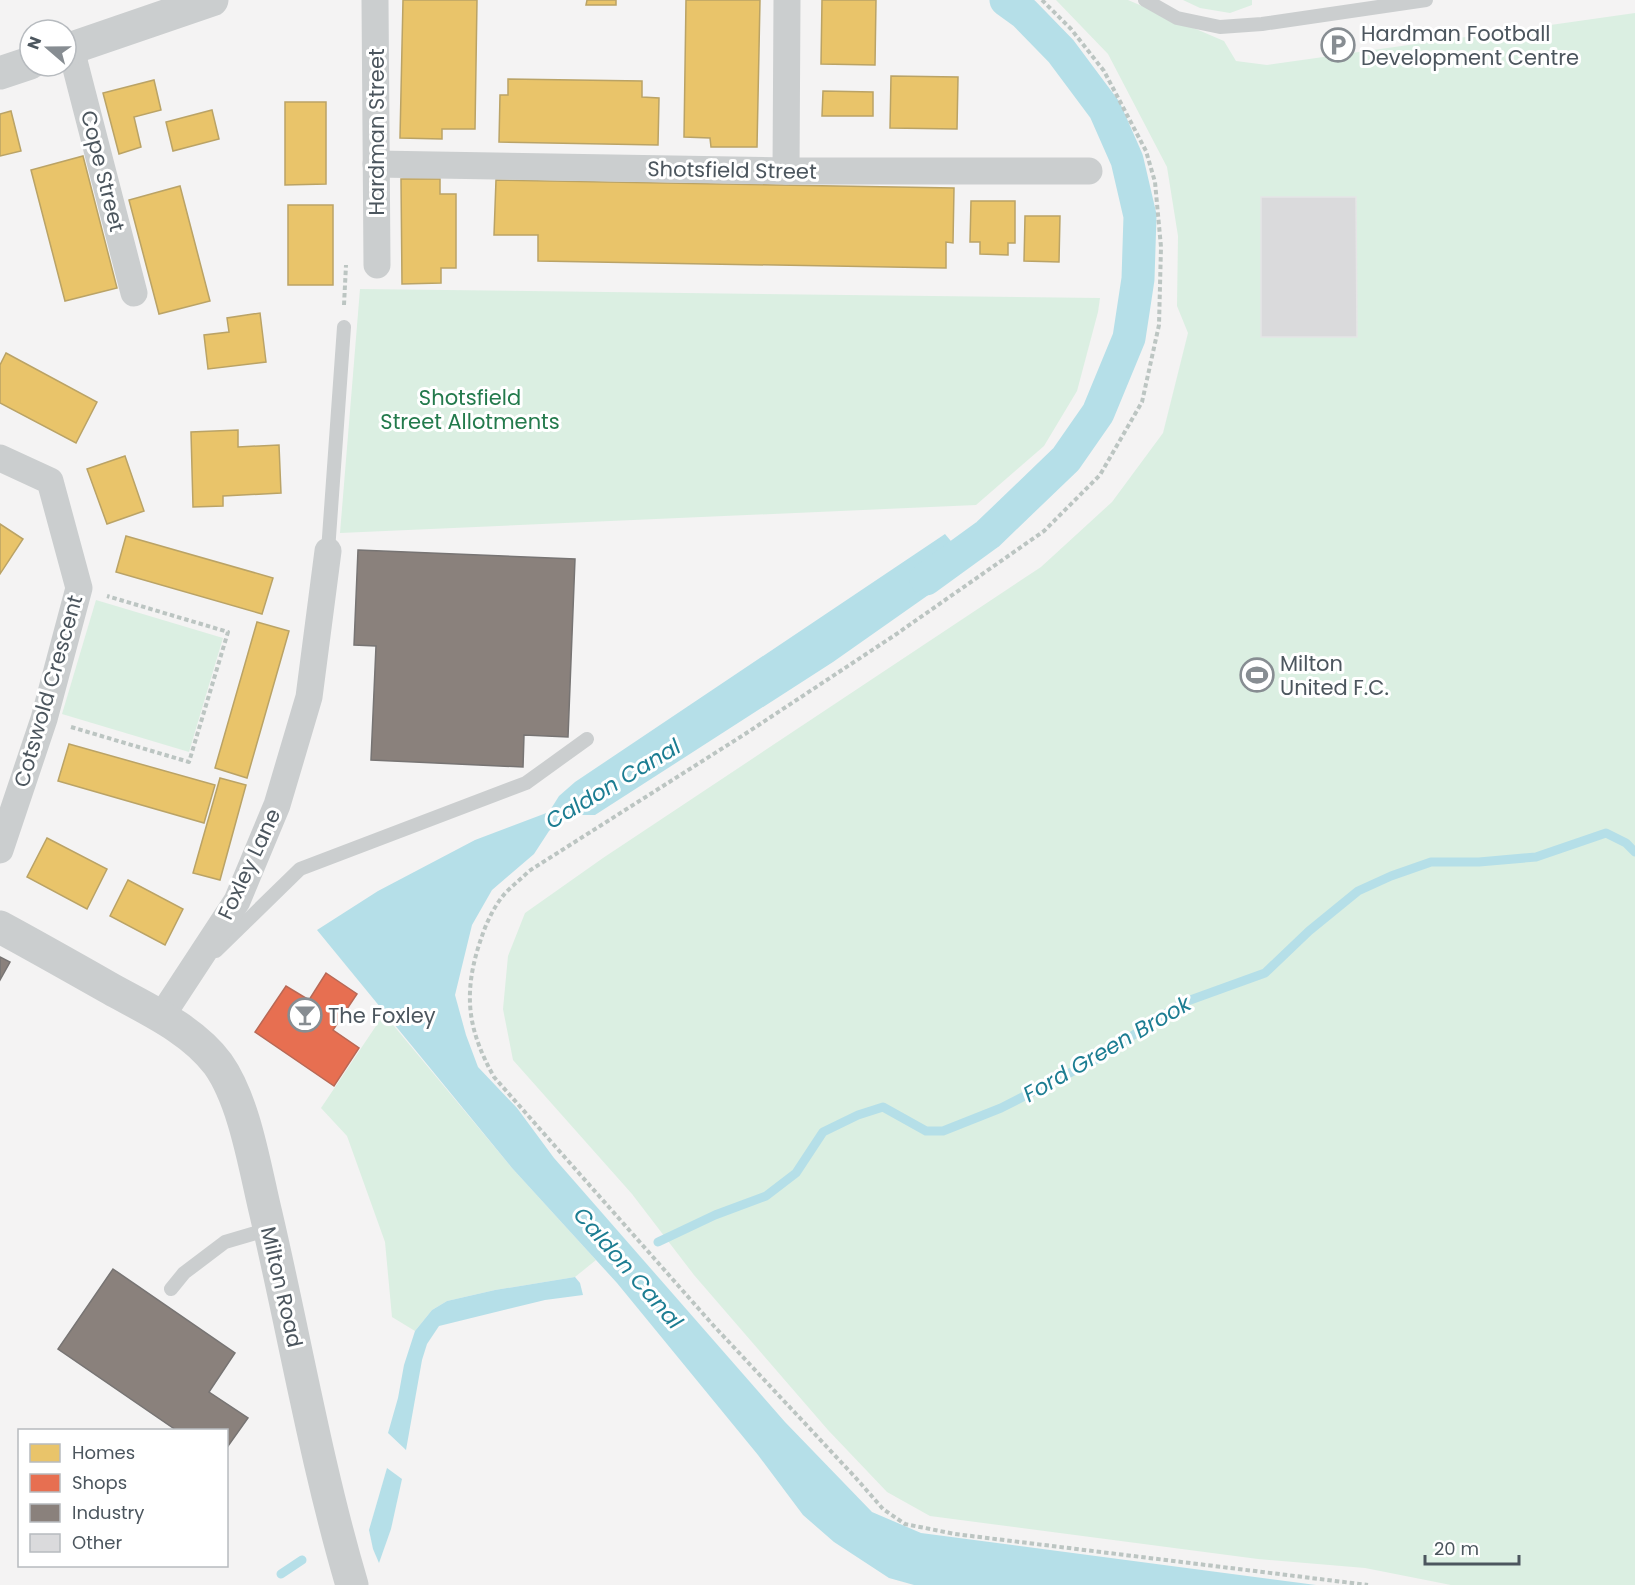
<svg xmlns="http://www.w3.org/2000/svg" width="1635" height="1585" font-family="Poppins,sans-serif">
  <rect width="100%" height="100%" fill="#f4f3f3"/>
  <g fill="#dbefe2">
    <path d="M1056,0H1128L1224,41L1236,61L1267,65L1635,13V1585H1451L1365,1568L1258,1559L930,1516L887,1492L828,1430L694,1275L632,1194L513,1060L503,1009L508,956L525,913L603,858L1041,567L1112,502L1163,433L1188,333L1177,306L1178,236L1167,167L1108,54Z"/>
    <path d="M1183,0H1252V5L1230,13L1200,8Z"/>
    <path d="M360,289L1100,298L1098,312L1077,391L1044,446L976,505L340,533Z"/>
    <path d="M96,600L223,638L189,752L62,714Z"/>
    <path d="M384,1014L512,1168L596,1260L575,1277L495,1290L447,1301L432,1310L415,1331L392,1317L385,1242L347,1136L321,1108Z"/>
  </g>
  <g fill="#b5dfe8">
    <path d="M945,534L971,565L833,662L595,815H566L549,831L534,854L492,890L472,925L455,995L466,1035L478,1067L517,1108L554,1158L785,1422L872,1512L921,1533L1316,1585H914L889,1578L834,1542L803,1515L758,1455L617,1283L512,1168L317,930L378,891L475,840L549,812L559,796L575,782Z"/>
    <path d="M575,1277L580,1283L583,1295L545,1300L439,1326L427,1344L422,1360L406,1450L388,1433L398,1398L404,1365L415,1331L432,1310L447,1301L495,1290Z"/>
    <path d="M387,1468L402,1479L391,1529L379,1563L373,1549L369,1530Z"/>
  </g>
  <g fill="#e9c46a" stroke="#baa366" stroke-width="1.5">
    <path d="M403,0H477L475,129H442V139L400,138Z"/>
    <path d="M587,0H616V5H586Z"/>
    <path d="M686,0H760L757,147H711L710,138L684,137Z"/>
    <path d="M822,0H876L875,65L821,64Z"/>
    <path d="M891,76L958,77L957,129L890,128Z"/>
    <path d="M508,79L642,81V97L659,98L658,145L499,142L500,95H508Z"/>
    <path d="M154,80L161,110L134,117L141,147L119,154L103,93Z"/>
    <path d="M823,91L873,92V116H822Z"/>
    <path d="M285,102H326V184L285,185Z"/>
    <path d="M212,110L219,139L173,151L166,122Z"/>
    <path d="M11,111L21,151L0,156V114Z"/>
    <path d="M83,156L117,288L65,301L31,170Z"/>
    <path d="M401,179H440V194H456V268H441V283L402,284Z"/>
    <path d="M496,180L954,188L953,243L946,242V268L538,261V235H494Z"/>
    <path d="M180,186L210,301L159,314L129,200Z"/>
    <path d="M971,201H1015V243H1008V255L980,254V242H970Z"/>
    <rect x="288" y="205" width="45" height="80"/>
    <path d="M1025,216H1060L1059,262L1024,261Z"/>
    <path d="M260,313L266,362L208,369L204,335L229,332L227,318Z"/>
    <path d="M6,353L97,402L76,443L0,403V365Z"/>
    <path d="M238,430V447L279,445L281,493L223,496V506L193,507L191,432Z"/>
    <path d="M125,456L144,511L107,524L87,469Z"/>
    <path d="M0,524L23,539L0,574Z"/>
    <path d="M126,536L273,578L262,614L116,572Z"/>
    <path d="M257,622L289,631L247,778L215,768Z"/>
    <path d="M69,744L215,785L204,823L58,781Z"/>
    <path d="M220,778L246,785L220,880L193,873Z"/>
    <path d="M47,838L107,869L87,909L27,877Z"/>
    <path d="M128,880L183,909L165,945L110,916Z"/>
  </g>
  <path fill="#e76f51" stroke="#b86855" stroke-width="1.5" d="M326,973L357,994L333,1030L359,1048L334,1086L255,1032L286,986L309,1000Z"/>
  <g fill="#8a817c" stroke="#777473" stroke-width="1.5">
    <path d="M358,550L575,559L568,737L524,735L523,767L371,760L376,646L354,645Z"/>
    <path d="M0,957L10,962L0,980Z"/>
    <path d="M113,1269L235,1353L209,1392L248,1418L226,1449V1430H176L58,1349Z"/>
  </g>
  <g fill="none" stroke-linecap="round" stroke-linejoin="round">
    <g stroke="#b5dfe8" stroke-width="9">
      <path d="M658,1242L715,1215L766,1196L796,1173L823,1132L858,1115L883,1107L926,1131H943L1001,1108L1097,1059L1182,1003L1265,973L1309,931L1358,891L1391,876L1431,862H1479L1536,857L1606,833L1626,843L1635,852"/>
      <path d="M281,1574L302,1560"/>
    </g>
    <path stroke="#b5dfe8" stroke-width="33" d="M926,579L988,534L1066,459L1098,413L1129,338L1138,279L1140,216L1127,160L1105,110L1061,51L1024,13L1006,0"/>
  </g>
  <path fill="#dadadc" stroke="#e5e5e6" stroke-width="1.5" d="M1261,197H1356L1357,337H1261Z"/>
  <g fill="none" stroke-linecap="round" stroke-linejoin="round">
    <g stroke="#bcc5c2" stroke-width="4" stroke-dasharray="4.5 3" stroke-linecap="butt">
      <path d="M1042,0L1071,29L1104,71L1146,151L1155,182L1161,247L1159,325L1142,402L1100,475L1044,531L895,635L745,734L529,871C520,880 509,888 502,897C490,913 484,929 478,948C463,998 469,1032 494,1077L713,1325L855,1477L883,1509L905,1524L955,1534L1368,1585"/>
      <path d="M344,305L346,265"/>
      <path d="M71,727L189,762L228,632L107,596"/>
    </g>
    <g stroke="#cbcecf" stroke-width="14">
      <path d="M1145,0L1177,18L1220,27L1262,24L1426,0"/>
      <path d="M328,551L344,327"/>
      <path d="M216,951L300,869L526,783L587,739"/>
      <path d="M171,1289L184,1273L225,1242L269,1229"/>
    </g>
    <g stroke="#cbcecf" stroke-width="27">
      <path d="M375,0L377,265"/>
      <path d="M71,49L134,293"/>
      <path d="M376,164L786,171H1089"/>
      <path d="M786,171L787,0"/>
      <path d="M0,458L50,481L79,588L44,719L0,850"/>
      <path d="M161,1017L237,901L277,805L309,697L328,551"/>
    </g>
    <g stroke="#cbcecf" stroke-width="33">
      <path d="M66,50L212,0"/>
      <path d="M0,73L30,63"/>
      <path d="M0,927C37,947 74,968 111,989C147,1009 192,1029 218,1064C245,1102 255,1169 266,1214C295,1338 316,1463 352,1585"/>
    </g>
  </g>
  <defs>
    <g id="parking-ring" transform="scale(1.725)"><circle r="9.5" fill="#fff" stroke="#878d92" stroke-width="1.5"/><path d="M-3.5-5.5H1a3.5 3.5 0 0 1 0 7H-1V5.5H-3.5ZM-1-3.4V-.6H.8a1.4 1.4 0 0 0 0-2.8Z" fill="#878d92"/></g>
    <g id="stadium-ring" transform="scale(1.725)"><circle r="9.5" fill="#fff" stroke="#878d92" stroke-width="1.5"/><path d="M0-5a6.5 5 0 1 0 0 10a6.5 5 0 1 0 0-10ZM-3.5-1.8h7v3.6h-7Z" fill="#878d92"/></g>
    <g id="bar-ring" transform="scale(1.725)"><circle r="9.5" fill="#fff" stroke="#878d92" stroke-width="1.5"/><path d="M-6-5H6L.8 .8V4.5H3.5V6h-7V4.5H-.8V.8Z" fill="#878d92"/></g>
  </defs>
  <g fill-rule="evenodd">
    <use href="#parking-ring" x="1338" y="45"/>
    <use href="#stadium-ring" x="1257" y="675"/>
    <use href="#bar-ring" x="305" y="1015"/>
  </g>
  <g text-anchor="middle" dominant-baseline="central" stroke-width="6" stroke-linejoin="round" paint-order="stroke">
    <g font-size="21" fill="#4c565e" stroke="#fff" text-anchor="start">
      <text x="1361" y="33">Hardman Football<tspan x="1361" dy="24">Development Centre</tspan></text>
      <text x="1280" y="663">Milton<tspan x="1280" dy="24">United F.C.</tspan></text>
      <text x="328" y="1015">The Foxley</text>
    </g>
    <g font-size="21" fill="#4c565e" stroke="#fff">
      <text transform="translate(376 132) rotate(-90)">Hardman Street</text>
      <text transform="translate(732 170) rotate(1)">Shotsfield Street</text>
      <text transform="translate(103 171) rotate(76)">Cope Street</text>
      <text transform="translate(48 691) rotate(-74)">Cotswold Crescent</text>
      <text transform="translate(249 864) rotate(-65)">Foxley Lane</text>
      <text transform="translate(282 1287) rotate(77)">Milton Road</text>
    </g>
    <g font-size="21" fill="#237a4c" stroke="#fff">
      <text x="470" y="397">Shotsfield<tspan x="470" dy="24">Street Allotments</tspan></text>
    </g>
    <g font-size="22" font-style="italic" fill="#1c7d92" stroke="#fff">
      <text transform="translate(613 784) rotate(-31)">Caldon Canal</text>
      <text transform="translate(1107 1049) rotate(-30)">Ford Green Brook</text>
      <text transform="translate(628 1268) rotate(49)">Caldon Canal</text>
    </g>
  </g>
  <rect x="18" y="1429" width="210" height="138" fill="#ffffff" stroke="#b7bbbf" stroke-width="1.5"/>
  <rect x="30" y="1444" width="30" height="18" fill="#e9c46a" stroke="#b7bbbf" stroke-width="1.5"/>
  <text x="72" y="1459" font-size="18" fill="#4c565e">Homes</text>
  <rect x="30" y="1474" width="30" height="18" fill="#e76f51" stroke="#b7bbbf" stroke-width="1.5"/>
  <text x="72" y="1489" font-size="18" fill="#4c565e">Shops</text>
  <rect x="30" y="1504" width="30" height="18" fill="#8a817c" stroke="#b7bbbf" stroke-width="1.5"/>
  <text x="72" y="1519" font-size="18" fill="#4c565e">Industry</text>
  <rect x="30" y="1534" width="30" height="18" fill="#dadadc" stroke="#b7bbbf" stroke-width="1.5"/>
  <text x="72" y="1549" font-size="18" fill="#4c565e">Other</text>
  <g transform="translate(48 48) rotate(290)"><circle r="28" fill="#ffffff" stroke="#b7bbbf" stroke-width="1.5"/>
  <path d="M0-4.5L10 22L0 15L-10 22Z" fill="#878d92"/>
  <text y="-9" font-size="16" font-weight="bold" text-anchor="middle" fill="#4c565e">N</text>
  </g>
  <path d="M1425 1555v9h94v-9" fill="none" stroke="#4c565e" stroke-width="3"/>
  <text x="1434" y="1555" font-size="18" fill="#4c565e" stroke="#ffffff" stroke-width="4.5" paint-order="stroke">20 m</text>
</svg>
